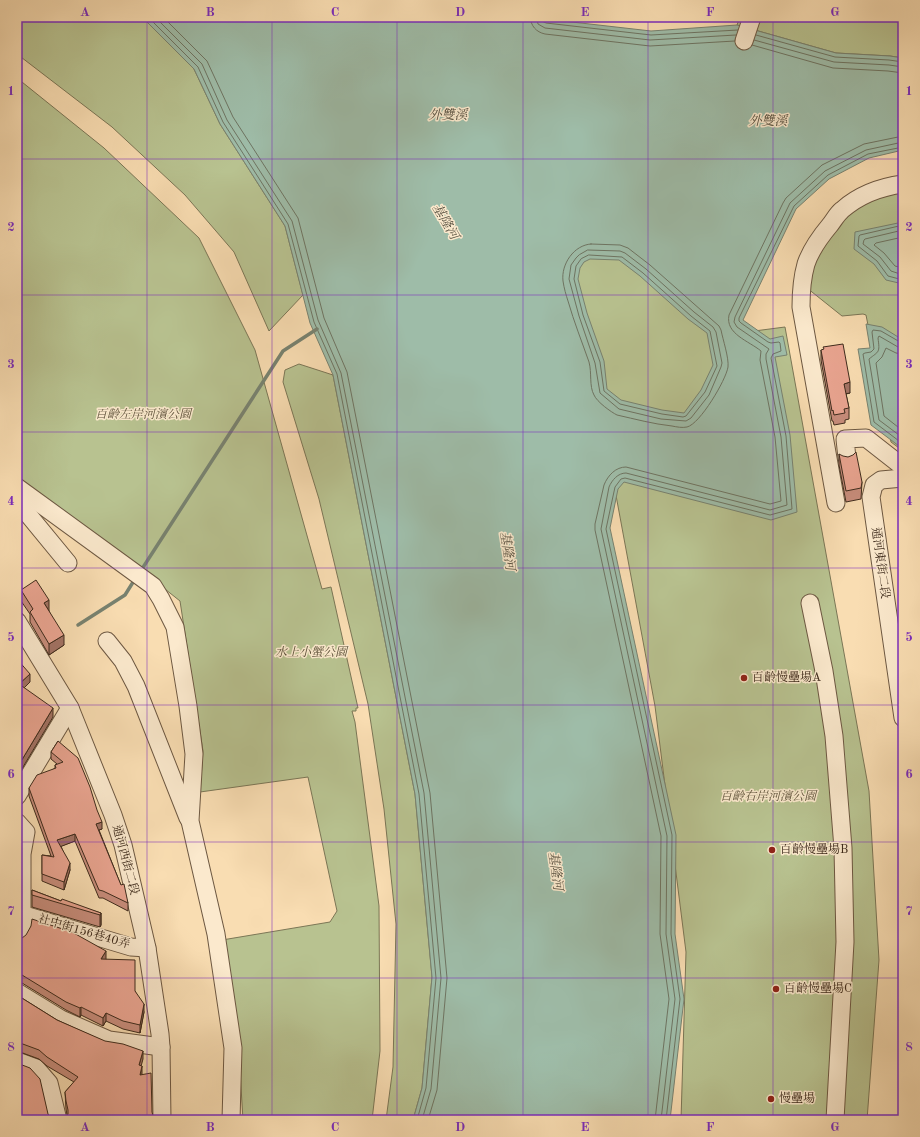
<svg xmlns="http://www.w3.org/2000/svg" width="920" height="1137" font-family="'Old Standard TT','Noto Serif TC',serif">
  <rect width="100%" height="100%" fill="#f9ddb2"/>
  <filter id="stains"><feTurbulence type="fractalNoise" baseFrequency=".005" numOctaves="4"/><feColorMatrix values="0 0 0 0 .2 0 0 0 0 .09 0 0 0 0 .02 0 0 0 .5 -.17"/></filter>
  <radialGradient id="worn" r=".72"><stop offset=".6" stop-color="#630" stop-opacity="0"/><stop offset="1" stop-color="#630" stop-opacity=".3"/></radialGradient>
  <g fill="#b8c290" stroke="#7b7656">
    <path d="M17,17H142L194,69L220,124L285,226L303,295L269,331L234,252L185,195L112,127L17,54Z"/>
    <path d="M740,17H903V58L890,56L836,53L737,25Z"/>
    <path d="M17,78L104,148L199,238L255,350L322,589L331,587L358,708H356V711H352L355,722L379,906L380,1051L372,1120H243L237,1021L222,940L330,922L337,911L308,777L200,792L203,751L180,601L121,554L17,481Z"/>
    <path d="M903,186V451L891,442L866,315L863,314L842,316L807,288L814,259L830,230L861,202Z"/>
    <path d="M598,256H627L739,333L785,327L869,791L879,960L867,1120H681L686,952L655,706L573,263Z"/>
    <path d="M299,364L333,375L415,794L432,977L422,1088L413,1120H386L393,1067L396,924L384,809L368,704L319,499L283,382L285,370Z"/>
  </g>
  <g fill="#9ebca8" stroke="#788270" fill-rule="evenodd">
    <path d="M142,17H528L651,31L737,25L836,53L890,56L903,58V150L869,158L829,179L796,209L743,320L770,339L783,336L787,355L775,357L790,435L797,512L771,520L624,482L618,489L610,528L676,835L675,934L684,999L670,1120H413L422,1088L432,977L415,794L333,375L310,323L285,226L220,124L194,69ZM590,259L619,260L640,276L688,319L707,333L713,365L701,390L684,413L662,410L621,400L607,389L604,361L587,313L578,279L580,268L584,262Z"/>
    <path d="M903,220V284L886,280L874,264L854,249L855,232L898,223Z"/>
    <path d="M866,324L882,327L903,340V449L871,425L858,349L870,348Z"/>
  </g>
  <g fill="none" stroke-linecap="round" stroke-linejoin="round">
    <g stroke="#6e7462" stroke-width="1">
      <path d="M148,17L198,67L223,122L288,224L314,322L337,374L419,794L436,978L426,1088L417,1120"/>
      <path d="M155,17L202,64L227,120L292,221L318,320L341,373L424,793L441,978L431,1089L422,1120"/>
      <path d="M163,17L207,61L233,117L298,218L324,318L347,372L430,793L447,978L437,1090L428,1120"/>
      <path d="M530,17C531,26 536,32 545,34L650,46L735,41"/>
      <path d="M536,17L538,24L545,28L650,40L736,35"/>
      <path d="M542,17V21L546,23L651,35L738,30"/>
      <path d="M756,35L835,57L889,60L903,62"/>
      <path d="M754,40L834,62L889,65L903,67"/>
      <path d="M752,45L833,68L888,71L903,73"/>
      <path d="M903,225L899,226L860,235L859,236L858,246L877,261L888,276L903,280"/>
      <path d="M903,230L865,239L864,240L863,244L880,257L891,271L903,275"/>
      <path d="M903,237L876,243L874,245L884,253L895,266L903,268"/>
      <path d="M591,244L620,245L628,248L650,265L719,326L721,330C723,340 729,358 728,367C726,380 700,424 687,427C682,428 677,427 672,426C653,424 635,419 617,415C611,412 597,402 594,395C589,386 592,373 589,362C582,342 574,322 568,301C566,295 564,288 563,281C561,264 574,245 591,244Z"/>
      <path d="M588,250L620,251L625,253L646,269L694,312L713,327L716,332L722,363L721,367L709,395L691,418L686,421L661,419L619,409L600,393L595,363L579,316L569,279L571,265L576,258L579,255Z"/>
      <path d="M589,255L622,257L643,273L691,316L710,331L717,366L705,392L686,416L683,417L662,414L620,404L604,391L600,362L583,315L574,279L576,266L581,259Z"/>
      <path d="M903,343L900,342L881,331L873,330L872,332L874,349L871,352L865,353L863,354L874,422L903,444"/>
      <path d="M903,348L898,347L879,336L878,338C880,353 879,351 869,359L879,420L903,438"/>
      <path d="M903,354L896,353L886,348L882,357L876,363L884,416L903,431"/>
      <path d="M655,1120L669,999L660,934L661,836L595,530V524L604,485C608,475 616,467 626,467L770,504L781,501L775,437L760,360L761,351C749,341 725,334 729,315L783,203L786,198L822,165L864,144L903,136"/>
      <path d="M661,1120L675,999L666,934L667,836L601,529L609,487C612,480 618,473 626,473L770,510L787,505L781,437L766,359V354L769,349L737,327L734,322L735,317L790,203L825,171L866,150L903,142"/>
      <path d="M666,1120L680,999L671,934L672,835L606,529L615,487L621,479L625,478L770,515L792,509L786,436L771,358L773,354L781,351L780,343L779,342L771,343L768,342L741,323L739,321V318L794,206L828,175L868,154L903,147"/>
    </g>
    <g stroke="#788270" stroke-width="3.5">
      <path d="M140,572L283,351L317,329"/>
      <path d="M78,625L125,595L135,579"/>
    </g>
    <g stroke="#6d5842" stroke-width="19">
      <g id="minor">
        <path d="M744,41L752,17"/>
        <path d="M847,458L845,439L866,438L903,467"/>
        <path d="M903,478L881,480L874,485L871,497L903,718"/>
        <path d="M17,487L153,586L161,599L175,627L188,706L194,754L190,821L216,934L233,1048L231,1120"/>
        <path d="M17,501L68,563"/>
        <path d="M836,503L801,307C801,292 802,278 806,264C811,249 820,237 830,225C834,220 837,214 842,210C859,195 880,187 903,184"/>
        <path d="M810,603L824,671L834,736L843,848L845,942L835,1120"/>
        <path d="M17,621L70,708L113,815L123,845L147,948L160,1034L161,1047L162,1120"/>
        <path d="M107,641L123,661L136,686L188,818"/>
        <path d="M17,796L70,708"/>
        <path d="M17,822L26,832L22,854V929L17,938"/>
        <path d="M21,914L131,947L147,948"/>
        <path d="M17,992L61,1019L109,1040L161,1047"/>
        <path d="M17,1061L36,1068L49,1083L58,1120"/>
      </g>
    </g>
    <use href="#minor" stroke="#fbe9cd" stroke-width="17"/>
  </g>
  <g fill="#c88d7c" stroke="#3e2b1c">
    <path d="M821,350L850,393L846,394L849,408V419L845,420V423L834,425L833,421H832L821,360Z"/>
    <path d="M839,454L862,482L861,499L846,502L839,465Z"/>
    <path d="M21,590L49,611L64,645L49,655L30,622V614L21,601Z"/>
    <path d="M58,741L102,829L99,830L128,903V911L103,898H99L75,841L61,846L70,870L64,890L42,881V855L51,856L29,796V788L55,768V765L57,764L51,759V752Z"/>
    <path d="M32,890L61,901L101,913V925L100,927L32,907Z"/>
    <path d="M17,939L106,959L135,991L144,1012L140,1033L123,1029L106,1021L103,1026L81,1015L80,1017L66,1010L22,983L17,982Z"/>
    <path d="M17,995L57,1020L143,1059L67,1115L66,1109L65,1092L74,1082L47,1066L39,1059L20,1052L17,1051Z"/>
  </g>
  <g fill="#a37365" stroke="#3e2b1c">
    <path d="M850,382V393L844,394V384Z"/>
    <path d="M49,600V611L44,603Z"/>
    <path d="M64,635V645L49,655V644Z"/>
    <path d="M21,638V647L17,652V643Z"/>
    <path d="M30,674V682L19,693V684Z"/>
    <path d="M53,708V717L17,777V768Z"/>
    <path d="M102,822V829L96,831V824Z"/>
    <path d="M75,834V841L57,848V840Z"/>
    <path d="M70,863V870L64,890V882Z"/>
    <path d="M101,913V925L100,927V915Z"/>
    <path d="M106,951V960L101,959Z"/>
    <path d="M144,1004V1012L140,1033V1025Z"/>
    <path d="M81,1007V1015L80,1017V1008Z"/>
    <path d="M106,1013V1021L103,1026V1018Z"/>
    <path d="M143,1051V1059L139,1074V1065Z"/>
    <path d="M142,1066V1074L140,1075Z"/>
  </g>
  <g fill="#e9a490" stroke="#3e2b1c">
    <path d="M843,344L850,382L844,384L849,408L844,409L845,413L834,415L833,410L832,411L821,350L824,349L823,347Z"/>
    <path d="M856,452L862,482L861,488L846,491L839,454L843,456L848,457L853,455Z"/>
    <path d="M36,580L49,600L44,603L64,635L49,644L30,612L33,609L21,590Z"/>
    <path d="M17,631L21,638L17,643Z"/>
    <path d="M17,659L30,674L19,684L53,708L17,768Z"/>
    <path d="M58,741L78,758L90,787L97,810L102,822L96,824L121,885L124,884L128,903L103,891L99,890L75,834L57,840L70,863L64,882L42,874V855L54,857L29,788L37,775L56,768L55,765L63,762L51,752Z"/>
    <path d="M32,890L61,901L62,899L101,913L100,915L32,895Z"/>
    <path d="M32,919L72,932L106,951L101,959L135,960V991L144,1004L140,1025L123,1021L106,1013L103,1018L81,1007L80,1008L66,1002L22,975L17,974V939L22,938L26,935L31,926Z"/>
    <path d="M17,995L57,1020L105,1041L123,1044L143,1051L139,1065L142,1066L140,1075L151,1073L152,1112L153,1116L155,1119V1120H66V1117L68,1114V1110L66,1101L65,1092L78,1077L47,1057L39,1050L20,1043H17Z"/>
    <path d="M17,1063L30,1068L40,1079L48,1114L52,1120H17Z"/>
  </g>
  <path fill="none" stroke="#7b2cbf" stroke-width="1" stroke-opacity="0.55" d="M147,17V1120M272,17V1120M397,17V1120M523,17V1120M648,17V1120M773,17V1120M17,159H903M17,295H903M17,432H903M17,568H903M17,705H903M17,842H903M17,978H903"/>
  <g fill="#8f2418" stroke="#fbe9cd" stroke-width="1.5">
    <circle cx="744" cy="678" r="4"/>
    <circle cx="772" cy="850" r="4"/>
    <circle cx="776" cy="989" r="4"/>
    <circle cx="771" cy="1099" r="4"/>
  </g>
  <g text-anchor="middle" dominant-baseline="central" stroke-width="3" stroke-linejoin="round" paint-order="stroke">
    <g font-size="12" font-style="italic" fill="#5c5139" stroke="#fbe9cd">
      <text x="143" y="415">百齡左岸河濱公園</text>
      <text x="311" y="653">水上小蟹公園</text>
      <text x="768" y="797">百齡右岸河濱公園</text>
    </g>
    <g font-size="12" fill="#3e2b1c" stroke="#fbe9cd">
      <text transform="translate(880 563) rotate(82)">通河東街二段</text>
      <text transform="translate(125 860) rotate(75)">通河西街二段</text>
      <text transform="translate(84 932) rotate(16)">社中街156巷40弄</text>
    </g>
    <g font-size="12" fill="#3e2b1c" stroke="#fbe9cd" text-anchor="start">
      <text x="752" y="678">百齡慢壘場A</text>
      <text x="780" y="850">百齡慢壘場B</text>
      <text x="784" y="989">百齡慢壘場C</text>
      <text x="779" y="1099">慢壘場</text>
    </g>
    <g font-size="13" font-style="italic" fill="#564f3f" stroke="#fbe9cd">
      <text x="448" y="115">外雙溪</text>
      <text x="768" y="121">外雙溪</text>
      <text transform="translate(445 222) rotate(59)">基隆河</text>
      <text transform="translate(507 551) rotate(81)">基隆河</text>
      <text transform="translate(555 871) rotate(82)">基隆河</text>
    </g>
  </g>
  <rect width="920" height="1137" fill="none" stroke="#f9ddb2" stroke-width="44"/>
  <rect x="22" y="22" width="876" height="1093" fill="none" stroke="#7b2cbf" stroke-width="1.5"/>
  <g font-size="13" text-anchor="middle" font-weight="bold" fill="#7b2cbf">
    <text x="85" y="16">A</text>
    <text x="210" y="16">B</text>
    <text x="335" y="16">C</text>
    <text x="460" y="16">D</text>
    <text x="585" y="16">E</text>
    <text x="710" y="16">F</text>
    <text x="835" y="16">G</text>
    <text x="11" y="95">1</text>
    <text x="909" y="95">1</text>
    <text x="11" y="231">2</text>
    <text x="909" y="231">2</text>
    <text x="11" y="368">3</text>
    <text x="909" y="368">3</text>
    <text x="11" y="505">4</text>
    <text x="909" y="505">4</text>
    <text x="11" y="641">5</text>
    <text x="909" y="641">5</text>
    <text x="11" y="778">6</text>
    <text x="909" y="778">6</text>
    <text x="11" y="915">7</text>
    <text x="909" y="915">7</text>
    <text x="11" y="1051">8</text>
    <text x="909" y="1051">8</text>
    <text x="85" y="1131">A</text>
    <text x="210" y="1131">B</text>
    <text x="335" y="1131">C</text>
    <text x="460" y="1131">D</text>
    <text x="585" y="1131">E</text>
    <text x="710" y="1131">F</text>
    <text x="835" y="1131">G</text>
  </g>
  <rect width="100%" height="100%" filter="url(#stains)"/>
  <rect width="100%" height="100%" fill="url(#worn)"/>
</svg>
